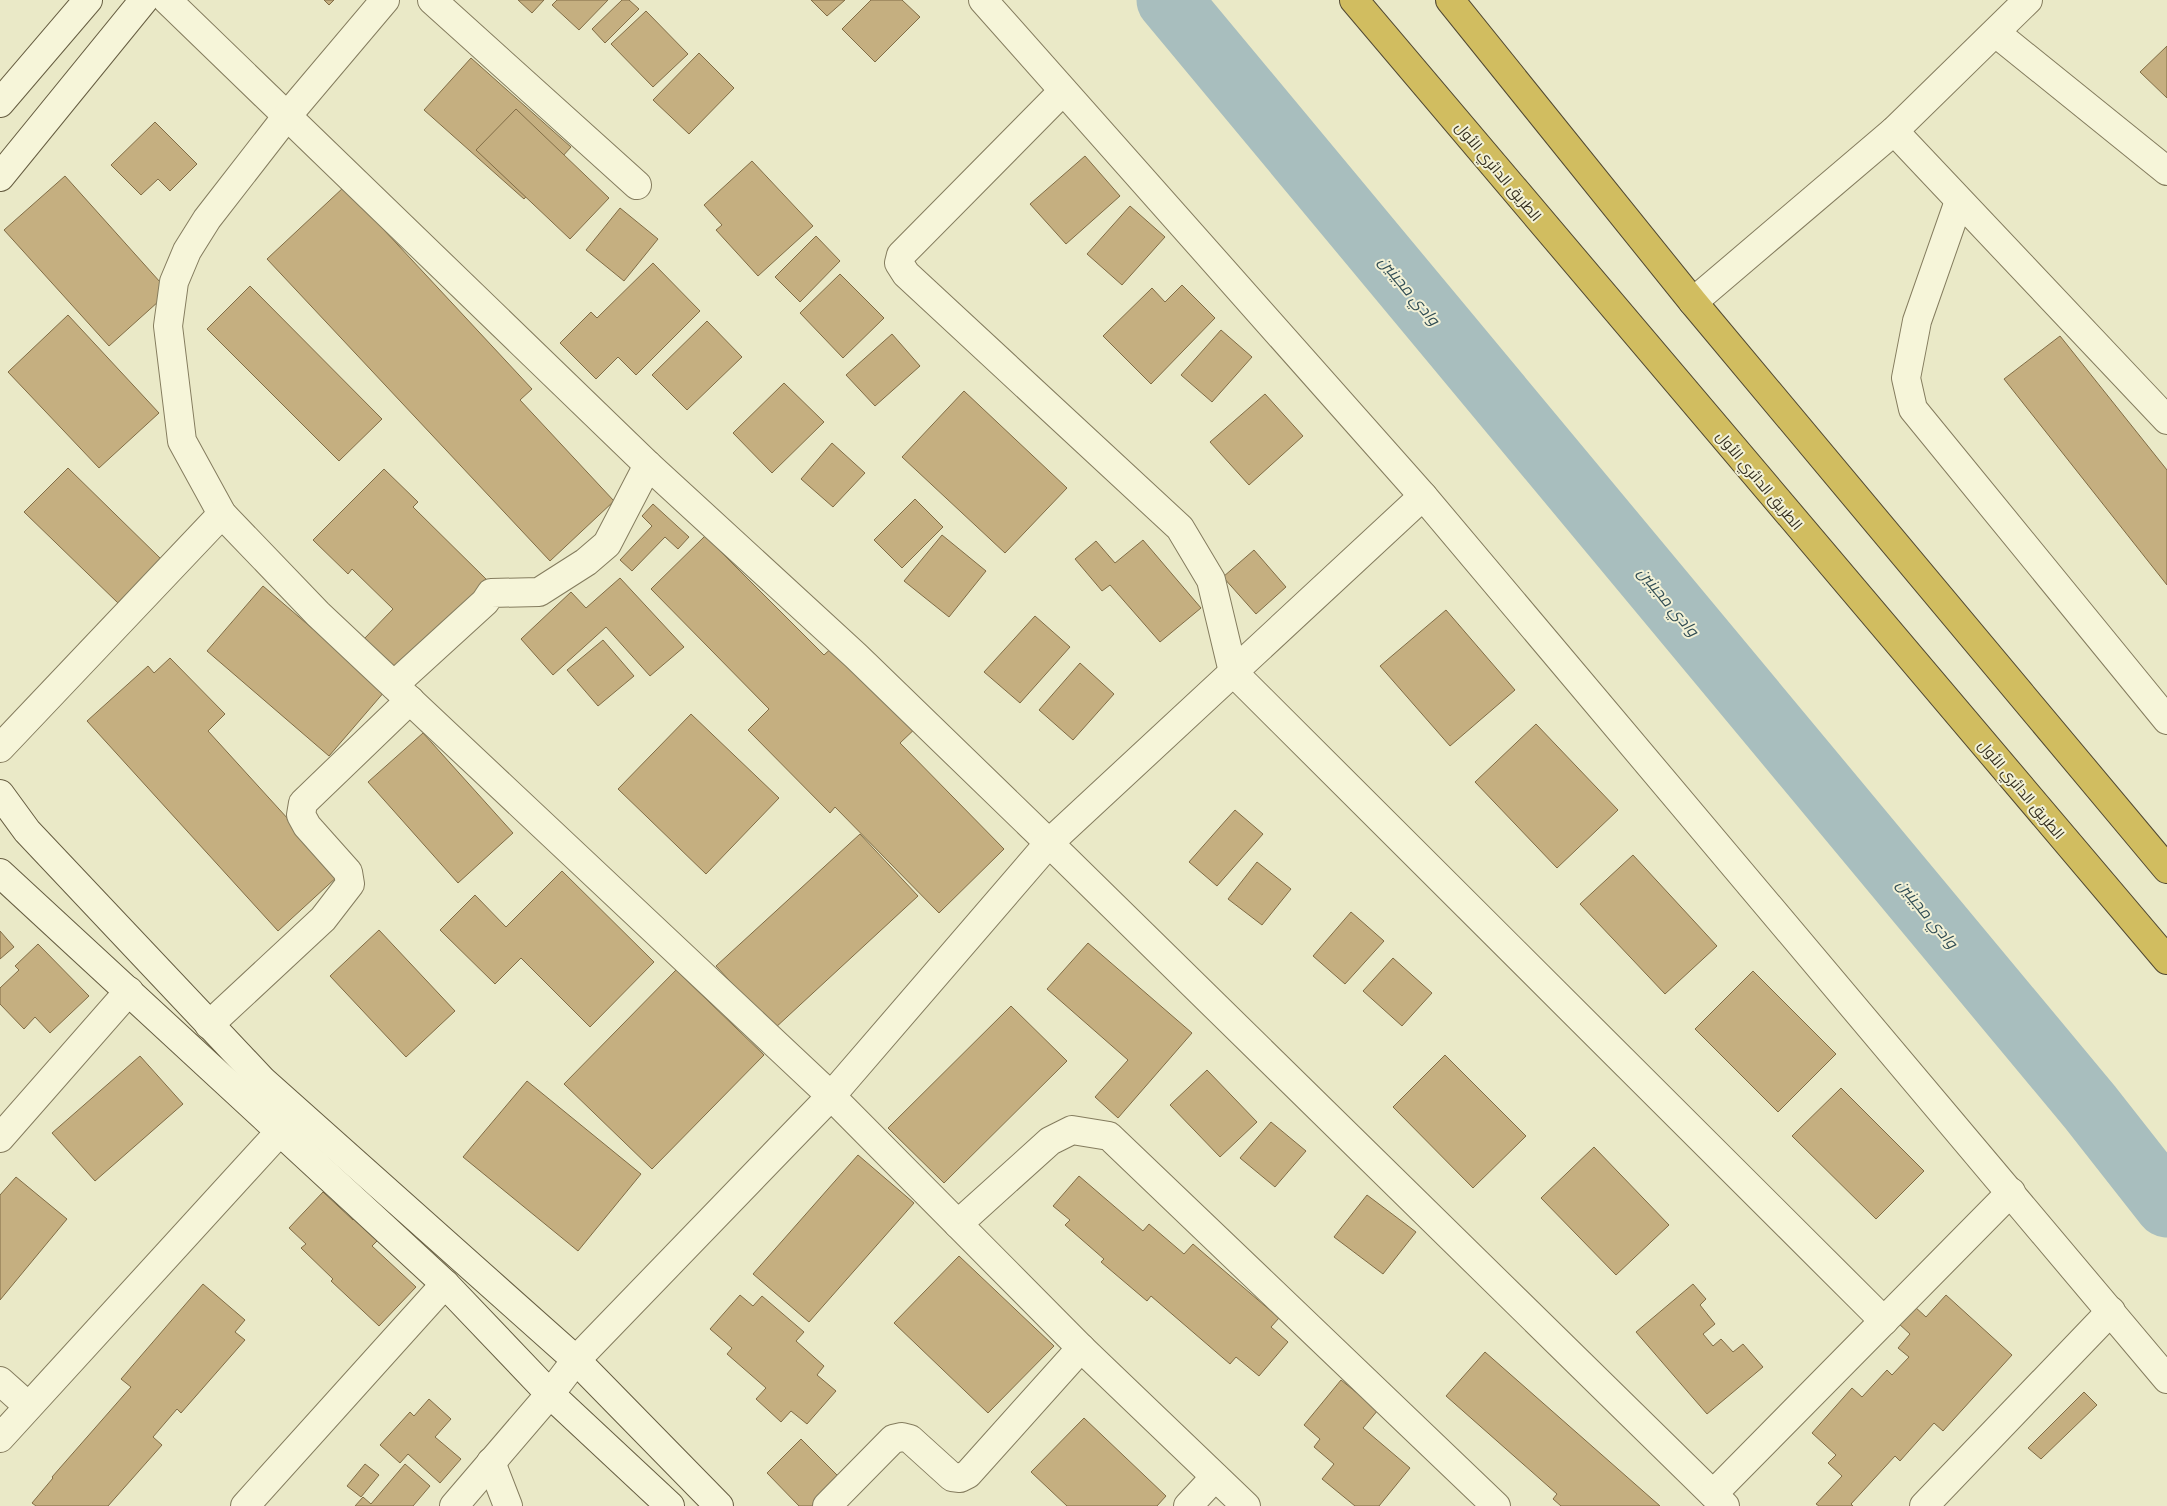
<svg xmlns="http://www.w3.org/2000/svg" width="2167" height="1506" font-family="'Playfair Display',Cairo,serif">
  <rect width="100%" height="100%" fill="#eae9c7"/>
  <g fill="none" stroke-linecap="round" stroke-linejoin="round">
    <path stroke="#a8bebe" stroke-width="65" d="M1169,0L2090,1107L2167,1205"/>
  </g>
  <g fill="#c5af80" stroke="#816d46">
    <path d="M324,0H334L329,5Z"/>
    <path d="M518,0H544L532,13Z"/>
    <path d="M557,0H608L579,30L552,5Z"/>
    <path d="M622,0H629L639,9L605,43L592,29Z"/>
    <path d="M811,0H845L827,16Z"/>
    <path d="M871,0H902L920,17L875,62L842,29Z"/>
    <path d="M646,11L688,54L653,87L611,44Z"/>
    <path d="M2167,46V98L2140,72Z"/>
    <path d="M699,53L734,88L689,134L653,100Z"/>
    <path d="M471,58L571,147L524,199L424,110Z"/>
    <path d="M516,109L609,198L570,239L476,150Z"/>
    <path d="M155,122L197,164L170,191L158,179L141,195L111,165Z"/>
    <path d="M1085,156L1120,196L1066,244L1030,204Z"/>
    <path d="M752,161L813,226L758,276L716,230L722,225L704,205Z"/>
    <path d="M65,176L169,292L109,346L4,230Z"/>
    <path d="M344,187L532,389L520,400L614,501L550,561L267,259Z"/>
    <path d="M1130,206L1165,237L1122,285L1087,254Z"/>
    <path d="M620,208L658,239L624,281L586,250Z"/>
    <path d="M816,236L840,261L800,302L775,277Z"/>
    <path d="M653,263L700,311L636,375L618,357L596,379L560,343L591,312L597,318Z"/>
    <path d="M840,274L884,318L843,358L800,313Z"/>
    <path d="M1182,285L1215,318L1151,384L1103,336L1152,288L1165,302Z"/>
    <path d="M250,286L382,419L339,461L207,329Z"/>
    <path d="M68,315L159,413L99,468L8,372Z"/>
    <path d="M707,321L742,357L687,410L652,375Z"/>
    <path d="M1221,330L1252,357L1212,402L1181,375Z"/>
    <path d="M892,334L920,366L875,406L846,375Z"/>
    <path d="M2060,336L2167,470V585L2004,379Z"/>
    <path d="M784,383L824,422L772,473L733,433Z"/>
    <path d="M964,391L1067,488L1005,553L902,457Z"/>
    <path d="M1265,394L1303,436L1249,485L1210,442Z"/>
    <path d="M832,443L865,473L833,507L801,479Z"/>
    <path d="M68,468L161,559L118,603L24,512Z"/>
    <path d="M384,469L418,502L413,507L488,581L395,670L364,639L393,609L352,569L348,574L313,540Z"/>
    <path d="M915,499L943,527L902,568L874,540Z"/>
    <path d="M653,504L689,537L678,549L665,537L632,571L620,560L652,526L642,516Z"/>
    <path d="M942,535L986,571L949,617L904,581Z"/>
    <path d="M705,536L824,655L837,643L919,725L900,743L1004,849L939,913L835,807L830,813L748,730L769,709L651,589Z"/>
    <path d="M1143,540L1201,608L1160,642L1110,585L1102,591L1075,559L1096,541L1115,563Z"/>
    <path d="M1254,550L1286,587L1256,614L1223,577Z"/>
    <path d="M620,578L684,647L650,676L606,627L553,675L521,639L571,592L586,608Z"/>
    <path d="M263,586L385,691L329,756L207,651Z"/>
    <path d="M1446,610L1515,690L1450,746L1380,666Z"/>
    <path d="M1035,616L1070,647L1020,703L984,672Z"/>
    <path d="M603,640L634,676L598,706L567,670Z"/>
    <path d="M170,658L225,714L208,731L339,875L278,931L87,721L148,666L154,673Z"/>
    <path d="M1080,663L1114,694L1073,740L1039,710Z"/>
    <path d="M691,714L779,798L706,874L618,789Z"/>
    <path d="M1536,724L1618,810L1557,868L1475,782Z"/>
    <path d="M423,733L513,833L458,883L368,782Z"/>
    <path d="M1235,810L1263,834L1217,886L1189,862Z"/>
    <path d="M860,834L918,896L774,1029L716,966Z"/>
    <path d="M1633,855L1717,946L1665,994L1580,904Z"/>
    <path d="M1257,862L1291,889L1262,925L1228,899Z"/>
    <path d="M562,871L654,962L590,1027L521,958L495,984L440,930L475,895L506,927Z"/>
    <path d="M1351,912L1384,941L1345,984L1313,956Z"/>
    <path d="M379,930L455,1011L406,1057L330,976Z"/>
    <path d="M0,931L14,947L0,959Z"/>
    <path d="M1088,943L1192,1033L1118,1118L1095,1097L1128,1060L1047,989Z"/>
    <path d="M38,944L89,996L50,1033L35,1017L24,1029L0,1004V988L19,970L15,966Z"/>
    <path d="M1393,958L1432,993L1402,1026L1363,991Z"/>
    <path d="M676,970L764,1055L652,1169L564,1084Z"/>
    <path d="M1753,971L1836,1054L1778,1112L1695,1029Z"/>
    <path d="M1011,1006L1067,1061L944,1183L888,1128Z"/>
    <path d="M1445,1055L1526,1136L1473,1188L1393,1107Z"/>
    <path d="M140,1056L183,1104L95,1181L52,1133Z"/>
    <path d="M1207,1070L1257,1122L1220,1157L1170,1105Z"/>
    <path d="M527,1081L641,1174L578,1251L463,1157Z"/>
    <path d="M1841,1088L1924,1171L1876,1219L1792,1136Z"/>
    <path d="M1271,1122L1306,1151L1275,1187L1240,1158Z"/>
    <path d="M1594,1147L1669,1225L1616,1275L1541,1198Z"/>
    <path d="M858,1155L914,1203L809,1322L753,1274Z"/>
    <path d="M1079,1176L1143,1231L1149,1224L1184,1254L1193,1244L1279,1318L1271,1327L1288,1342L1259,1376L1236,1357L1230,1364L1151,1296L1147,1301L1101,1262L1104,1259L1065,1225L1070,1220L1053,1206Z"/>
    <path d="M16,1177L67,1219L0,1300V1195Z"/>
    <path d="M323,1192L353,1220L358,1215L381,1237L372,1246L416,1287L379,1326L331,1281L333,1279L301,1248L306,1244L289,1228Z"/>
    <path d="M1367,1195L1416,1232L1383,1274L1334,1237Z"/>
    <path d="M959,1256L1054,1346L988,1413L894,1323Z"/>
    <path d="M203,1284L245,1320L235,1332L245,1340L181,1413L177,1409L153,1437L162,1445L108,1506H36L32,1503L53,1478L52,1477L131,1387L121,1379Z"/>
    <path d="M1693,1284L1706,1299L1700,1305L1715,1324L1703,1334L1713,1346L1721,1339L1733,1352L1743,1344L1763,1367L1707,1414L1636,1332Z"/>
    <path d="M740,1295L753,1306L762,1296L804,1332L796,1341L824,1366L817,1375L836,1391L807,1424L791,1411L781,1422L756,1399L766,1388L727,1354L732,1348L710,1329Z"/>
    <path d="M1946,1295L2012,1355L1943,1431L1934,1423L1900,1461L1895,1456L1851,1504L1853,1506H1819L1816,1504L1842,1476L1828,1463L1836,1455L1812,1433L1852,1388L1862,1397L1887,1370L1892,1375L1909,1357L1898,1348L1910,1334L1898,1323L1914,1306L1926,1317Z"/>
    <path d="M1485,1352L1660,1506H1561L1553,1499L1557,1494L1446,1396Z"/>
    <path d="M1341,1380L1378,1410L1363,1428L1410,1468L1379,1506H1355L1322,1479L1334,1464L1314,1447L1320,1439L1304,1425Z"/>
    <path d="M2084,1392L2097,1405L2041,1459L2028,1448Z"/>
    <path d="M429,1399L451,1419L435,1437L461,1459L440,1483L408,1454L400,1463L380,1445L410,1412L414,1416Z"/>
    <path d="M1084,1418L1166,1496L1157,1506H1067L1031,1472Z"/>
    <path d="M801,1439L841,1479L814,1506H799L767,1473Z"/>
    <path d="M365,1464L379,1475L361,1497L347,1486Z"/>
    <path d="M405,1464L430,1486L413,1506H355L363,1497L371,1504Z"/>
  </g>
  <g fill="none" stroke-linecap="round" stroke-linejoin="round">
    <g stroke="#847c5e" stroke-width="30">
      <g id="street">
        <path d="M167,0L648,465L856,656L1049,843L1725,1506"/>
        <path d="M385,0L287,116L207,219L187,251L174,282L168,326L182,441L222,514L318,614L831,1096L1081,1348L1246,1506"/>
        <path d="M432,0L637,185"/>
        <path d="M983,0L1423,496L2167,1379"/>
        <path d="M1996,33L2167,171"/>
        <path d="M1063,91L901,255L899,263L906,274L1180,528L1211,580L1233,672L1884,1321"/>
        <path d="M1894,131L2167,420"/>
        <path d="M1959,201L1917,321L1906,378L1913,409L2167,720"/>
        <path d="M1693,302L1894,131L2028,0"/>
        <path d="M394,685L485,602L491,593L539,592L586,562L607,544L648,465"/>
        <path d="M0,748L222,514"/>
        <path d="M209,1025L323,919L350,884L348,872L307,826L301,815L303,803L410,700"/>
        <path d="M0,1138L129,991"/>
        <path d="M958,1224L1050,1141L1072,1130L1109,1136L1496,1506"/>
        <path d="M0,1381L28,1406"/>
        <path d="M0,1438L296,1114"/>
        <path d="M491,1462L508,1506"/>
        <path d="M1713,1494L2011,1192"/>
        <path d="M245,1506L445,1284"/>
        <path d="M454,1506L550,1394L576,1360L831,1096L1049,843L1423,496"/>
        <path d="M827,1506L893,1439L902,1437L910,1439L952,1477L960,1478L968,1474L1081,1348"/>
        <path d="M1188,1506L1215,1477"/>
        <path d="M1924,1506L2111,1311"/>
      </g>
    </g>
    <g stroke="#665d41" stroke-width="30">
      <g id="secondary">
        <path d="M0,103L88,0"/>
        <path d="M0,177L144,0"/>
        <path d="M0,794L27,831L263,1081L576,1360L719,1506"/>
        <path d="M0,873L445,1284L550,1394L670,1506"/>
      </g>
    </g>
    <g stroke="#524932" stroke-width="30">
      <g id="highway">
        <path d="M1354,0L2167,960"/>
        <path d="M1450,0L1693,302L2167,869"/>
      </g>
    </g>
    <use href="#street" stroke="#f6f5d9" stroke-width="28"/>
    <use href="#secondary" stroke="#f6f5d9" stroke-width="28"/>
    <use href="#highway" stroke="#d1bd60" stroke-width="28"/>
  </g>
  <g text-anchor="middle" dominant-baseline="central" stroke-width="4" stroke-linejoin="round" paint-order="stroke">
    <g font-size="15" fill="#363020" stroke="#f2f1d6">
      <text transform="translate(1499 171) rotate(50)">الطريق الدائري الأول</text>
      <text transform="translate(1760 480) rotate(50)">الطريق الدائري الأول</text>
      <text transform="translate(2022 789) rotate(50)">الطريق الدائري الأول</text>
    </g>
    <g font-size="16" font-style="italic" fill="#314d54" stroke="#f2f1d6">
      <text transform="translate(1410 290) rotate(50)">وادي مجينين</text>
      <text transform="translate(1669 601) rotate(50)">وادي مجينين</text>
      <text transform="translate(1928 913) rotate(50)">وادي مجينين</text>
    </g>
  </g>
</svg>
